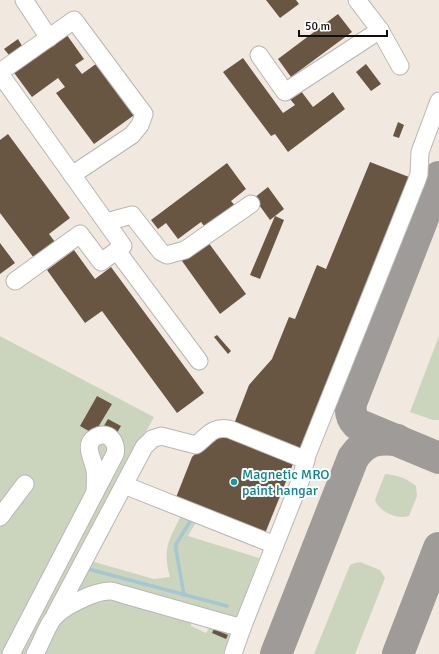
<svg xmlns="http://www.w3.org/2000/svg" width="439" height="654" font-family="Signika,sans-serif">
  <rect width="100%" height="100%" fill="#f9f6f3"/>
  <path fill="#f1e8df" d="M0,0H439V654H27L154,417L0,336Z"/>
  <g fill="#cbd5be">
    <path d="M0,336L154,417L27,654H0Z"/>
    <path d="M439,336V420H433L410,412Z"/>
    <path d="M385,474C398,475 406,478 416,486L417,496L409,516C398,520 379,512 375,500Z"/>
    <path d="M182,514L198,519L188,536L259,558L239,613L233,620L113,587L73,599L91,561L154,579L170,577C162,548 169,540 182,514Z"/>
    <path d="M360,562L380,570L385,578L355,654H314L350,565L355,563Z"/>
    <path d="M106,596L191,619V626L206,633L210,626L231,632L223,654H41L62,616Z"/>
  </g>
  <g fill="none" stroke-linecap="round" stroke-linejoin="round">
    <g stroke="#a4c7d2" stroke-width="3.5">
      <path d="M88,569L227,606"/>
      <path d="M184,595L176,550V544L191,520"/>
    </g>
    <g stroke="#9e9b98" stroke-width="32">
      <path d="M439,177L351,403C350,412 351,418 357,424L439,458"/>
      <path d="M276,654L353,458C365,440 377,438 397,440"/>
      <path d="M398,654L439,548"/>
    </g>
  </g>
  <g fill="#695642">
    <path d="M266,0H296L299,4L280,18Z"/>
    <path d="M338,14L352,32L291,77L278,59Z"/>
    <path d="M64,31L84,59L75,65L82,74L100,61L137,113L94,144L56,93L65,87L58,78L32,97L12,70Z"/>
    <path d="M18,39L22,46L9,55L4,49Z"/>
    <path d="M243,58L283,113L295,105L289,98L301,91L313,107L333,92L345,109L288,152L275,134L271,136L223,72Z"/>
    <path d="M366,64L381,84L371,91L356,72Z"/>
    <path d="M398,122L404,125L399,138L393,136Z"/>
    <path d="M8,134L70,218L49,234L55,242L34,258L0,213V140Z"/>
    <path d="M370,162L409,177L301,451L234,424L249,385L272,359L289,317L295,319L317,265L326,269Z"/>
    <path d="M227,163L246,189L231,201L237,208L207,230L201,222L178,239L166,223L158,229L151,220Z"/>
    <path d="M268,187L284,209L270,220L254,198Z"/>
    <path d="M275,216L284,220L260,279L250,275Z"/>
    <path d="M208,242L246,294L220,314L182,261Z"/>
    <path d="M0,243L15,263L0,274Z"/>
    <path d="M74,250L95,279L111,267L204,393L177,413L102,311L85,323L47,270Z"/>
    <path d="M217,335L231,351L228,354L214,337Z"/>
    <path d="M97,396L112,404L94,434L80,426Z"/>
    <path d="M108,419L121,426L115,436L102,429Z"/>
    <path d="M223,435L293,464L264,536L175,500L192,457L208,441Z"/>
    <path d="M214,629L228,635L226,639L212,633Z"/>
  </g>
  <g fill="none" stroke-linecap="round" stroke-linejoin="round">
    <g stroke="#b9b6b3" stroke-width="19">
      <g id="minor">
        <path d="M24,0L49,38"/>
        <path d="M357,0L380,30L400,66"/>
        <path d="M259,55L285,92L380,30"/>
        <path d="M0,72L74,20L144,114L140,125L132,135L72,175"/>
        <path d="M0,74L123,246L101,262L80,234L15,281"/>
        <path d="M106,222L132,215L161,252L167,255L185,250L251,204"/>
        <path d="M117,251L199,361"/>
        <path d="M124,485L275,545"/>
        <path d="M0,517L25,484"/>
        <path d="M55,615L144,447L152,439L161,436L196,445C208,436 212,426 229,429L306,460"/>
        <path d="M11,654L115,454C118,442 108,430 96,437C82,444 94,460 95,471C96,478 95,486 95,493"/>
        <path d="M35,654C41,643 45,631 52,620C61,607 94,591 110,591C114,591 118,593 122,594L242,628L301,479L307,455L417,180L419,174L420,152L439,101"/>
        <path d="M233,654L242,628"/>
      </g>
    </g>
    <use href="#minor" stroke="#fff" stroke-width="17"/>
  </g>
  <circle fill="#0f9aa8" stroke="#fff" stroke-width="1.5" cx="234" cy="482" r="4"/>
  <g text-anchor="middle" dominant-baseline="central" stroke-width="4" stroke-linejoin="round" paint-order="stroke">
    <g font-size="14" fill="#0d838f" stroke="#fff" text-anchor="start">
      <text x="242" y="474">Magnetic MRO<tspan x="242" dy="16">paint hangar</tspan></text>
    </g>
  </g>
  <path d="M299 30v6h88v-6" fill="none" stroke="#110f0e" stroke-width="2"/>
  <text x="305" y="30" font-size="12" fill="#110f0e" stroke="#ffffff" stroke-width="3" paint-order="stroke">50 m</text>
</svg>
